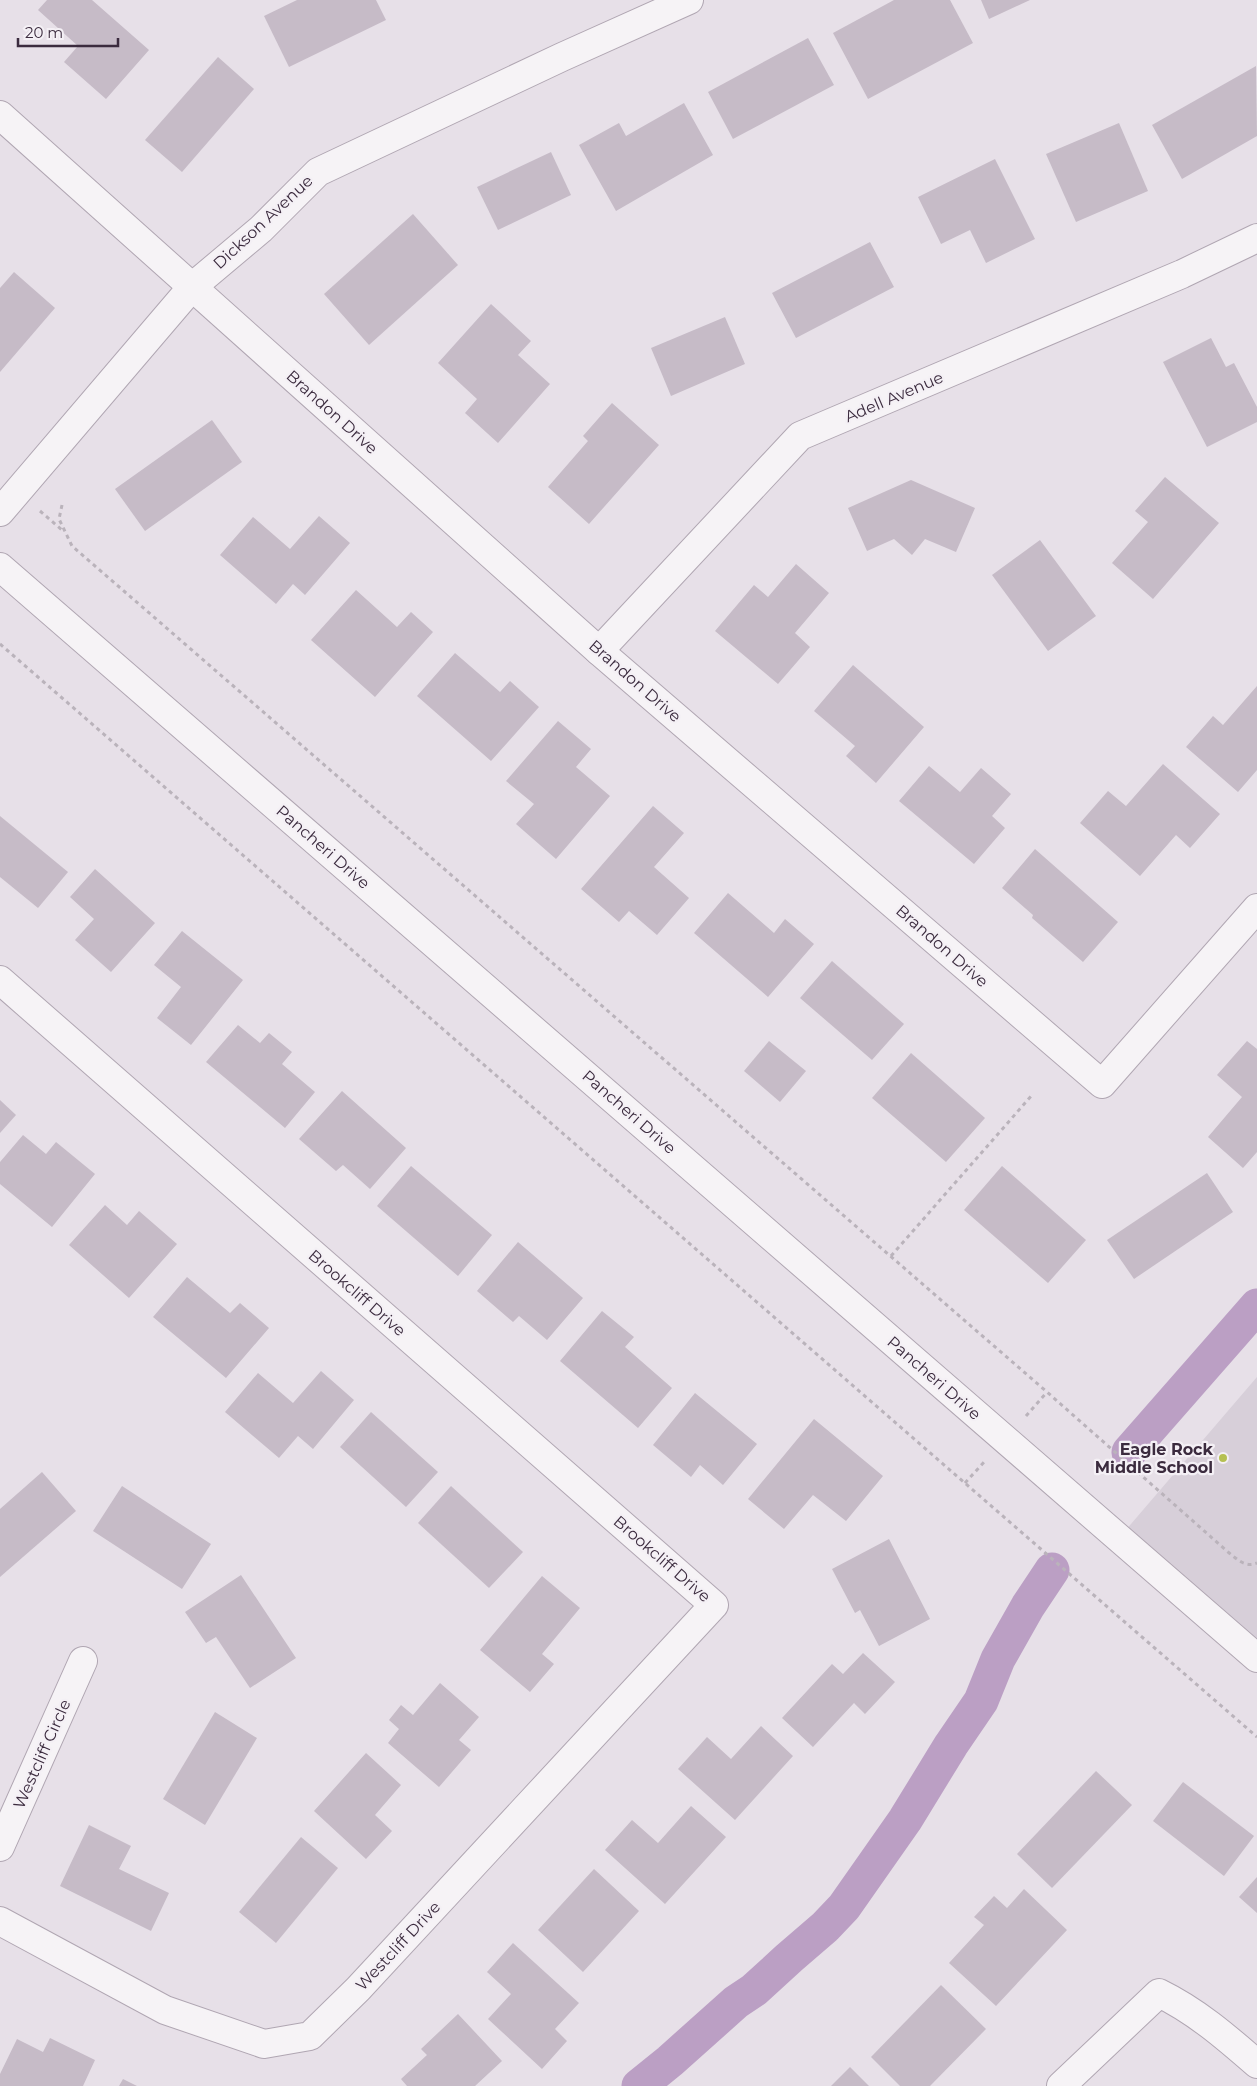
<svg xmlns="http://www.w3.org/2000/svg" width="1257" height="2086" font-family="Montserrat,sans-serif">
  <rect width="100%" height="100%" fill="#e7e0e8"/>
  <path fill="#d7cfd9" d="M1257,1377V1658L1119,1538Z"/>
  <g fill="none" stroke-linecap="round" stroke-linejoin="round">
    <g stroke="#bb9fc4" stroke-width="35">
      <path d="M1129,1452L1257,1306"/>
      <path d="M639,2086L670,2061L736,2002L754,1990L789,1958L825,1927L844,1907L905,1820L951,1745L981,1701L998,1659L1028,1606L1052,1570"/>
    </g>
  </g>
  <g fill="#c6bbc7">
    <path d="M47,0H92L149,50L106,99L64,62L78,46L38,10Z"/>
    <path d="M297,0H376L386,20L289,67L264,16Z"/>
    <path d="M894,0H950L973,43L868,99L833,33Z"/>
    <path d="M981,0H1030L989,19Z"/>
    <path d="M808,38L834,85L733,139L708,92Z"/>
    <path d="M218,57L254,89L182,172L145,140Z"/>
    <path d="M1256,66L1257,136L1182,179L1152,125Z"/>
    <path d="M684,103L713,155L616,211L579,145L619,123L626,136Z"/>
    <path d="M1119,123L1148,191L1076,222L1046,154Z"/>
    <path d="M551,152L571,195L498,230L477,187Z"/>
    <path d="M995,159L1035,239L986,263L970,230L941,244L918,197Z"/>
    <path d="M413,214L458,265L369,345L324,294Z"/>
    <path d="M870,242L894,287L796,338L772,293Z"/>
    <path d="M14,272L55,308L0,372V288Z"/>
    <path d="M491,304L531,341L518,355L550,384L498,443L465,413L477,399L438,363Z"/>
    <path d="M725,317L745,364L671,396L651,348Z"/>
    <path d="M1211,338L1226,367L1234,363L1257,407V422L1207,447L1163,362Z"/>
    <path d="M612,403L659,445L589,524L548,487L588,441L583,436Z"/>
    <path d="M212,420L242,462L145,531L115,489Z"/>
    <path d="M1165,477L1219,523L1153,599L1112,563L1148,522L1135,511Z"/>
    <path d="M911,480L975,508L956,552L925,539L912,555L894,539L867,551L848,508Z"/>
    <path d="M319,516L350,543L305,595L293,584L276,604L220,555L253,517L290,549Z"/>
    <path d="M1040,540L1096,616L1048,651L992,575Z"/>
    <path d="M796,564L829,593L795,633L810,647L778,684L715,631L754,585L768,597Z"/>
    <path d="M356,590L397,627L411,612L433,632L375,697L311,640Z"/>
    <path d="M455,653L500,692L510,681L539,707L491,761L417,696Z"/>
    <path d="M853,665L924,727L876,783L846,756L855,746L814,711Z"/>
    <path d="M1257,686V770L1238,792L1186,747L1213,716L1223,725Z"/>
    <path d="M558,721L591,749L576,767L610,796L556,859L516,824L534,804L506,781Z"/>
    <path d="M1163,764L1220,814L1190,848L1176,835L1140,876L1080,823L1108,791L1126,806Z"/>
    <path d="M929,766L960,792L981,768L1011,794L992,816L1005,828L974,864L899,801Z"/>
    <path d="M653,806L684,833L654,867L689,898L657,935L629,911L619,922L581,889Z"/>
    <path d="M0,816L68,872L38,908L0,877Z"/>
    <path d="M1035,849L1118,922L1083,962L1032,918L1033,915L1002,888Z"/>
    <path d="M95,869L155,923L111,972L75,940L94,919L70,897Z"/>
    <path d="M728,893L774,933L785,919L814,944L768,997L694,933Z"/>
    <path d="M182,931L243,980L191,1045L157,1018L181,987L154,965Z"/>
    <path d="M832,961L904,1024L872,1060L800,998Z"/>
    <path d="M238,1025L260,1043L269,1033L292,1052L282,1064L315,1092L285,1128L206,1062Z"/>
    <path d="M769,1041L806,1071L780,1102L744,1071Z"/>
    <path d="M1247,1041L1257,1049V1152L1243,1168L1208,1137L1242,1097L1217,1075Z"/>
    <path d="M911,1053L985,1118L946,1162L872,1098Z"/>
    <path d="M342,1091L406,1148L370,1189L343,1165L336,1171L299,1139Z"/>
    <path d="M0,1100L16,1115L0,1133Z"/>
    <path d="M23,1135L46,1154L56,1142L95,1174L52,1227L0,1184V1162Z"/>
    <path d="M411,1166L492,1235L458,1276L377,1206Z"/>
    <path d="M1002,1166L1086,1240L1048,1283L964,1210Z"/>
    <path d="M1207,1173L1233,1212L1134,1279L1107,1240Z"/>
    <path d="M105,1205L127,1225L139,1211L177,1244L129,1298L69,1245Z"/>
    <path d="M518,1242L583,1298L547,1340L519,1316L513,1322L477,1291Z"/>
    <path d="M187,1277L230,1313L240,1303L269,1328L226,1378L153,1317Z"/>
    <path d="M602,1311L634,1337L625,1347L672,1388L638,1428L560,1361Z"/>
    <path d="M321,1371L354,1400L313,1449L298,1436L279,1458L225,1412L258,1373L293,1403Z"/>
    <path d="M695,1393L757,1444L723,1485L700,1465L691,1477L653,1445Z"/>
    <path d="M371,1412L438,1472L406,1507L340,1447Z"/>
    <path d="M814,1419L883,1476L846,1521L813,1495L784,1529L748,1499Z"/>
    <path d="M42,1472L76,1511L0,1577V1509Z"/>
    <path d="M122,1486L211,1544L182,1589L93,1531Z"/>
    <path d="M451,1486L523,1552L489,1588L418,1523Z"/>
    <path d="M889,1539L930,1619L879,1646L860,1610L855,1613L832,1569Z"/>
    <path d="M241,1575L296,1658L250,1688L216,1637L206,1643L185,1612Z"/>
    <path d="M542,1576L580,1608L542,1654L554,1664L530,1692L480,1650Z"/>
    <path d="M863,1653L895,1682L865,1714L854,1703L813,1747L782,1718L832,1664L843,1674Z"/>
    <path d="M440,1683L479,1717L459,1740L471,1750L439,1787L388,1743L399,1729L389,1720L401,1705L413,1715Z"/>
    <path d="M215,1712L257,1738L205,1825L163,1799Z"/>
    <path d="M761,1726L793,1756L735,1820L678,1769L707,1737L731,1759Z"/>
    <path d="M366,1753L401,1785L375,1815L392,1831L366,1859L314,1811Z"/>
    <path d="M1096,1771L1132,1805L1052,1888L1017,1854Z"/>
    <path d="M1183,1782L1254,1836L1224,1876L1153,1821Z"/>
    <path d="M691,1806L726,1837L665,1904L605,1850L632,1820L658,1843Z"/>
    <path d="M89,1825L131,1846L119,1869L169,1893L151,1931L60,1886Z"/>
    <path d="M301,1837L338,1868L276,1943L239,1912Z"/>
    <path d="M594,1869L639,1911L583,1972L538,1930Z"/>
    <path d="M1257,1877V1913L1239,1897Z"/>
    <path d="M1024,1889L1067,1930L996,2006L949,1963L984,1925L974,1917L994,1896L1007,1908Z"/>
    <path d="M513,1943L579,2003L555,2029L567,2041L542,2069L488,2019L511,1994L487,1972Z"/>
    <path d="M941,1985L986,2029L930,2086H900L871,2057Z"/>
    <path d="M458,2014L502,2061L475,2086H407L401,2079L427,2055L421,2049Z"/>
    <path d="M50,2038L95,2060L83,2086H0V2074L17,2039L43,2052Z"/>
    <path d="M850,2067L869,2086H831Z"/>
    <path d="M123,2079L137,2086H119Z"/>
  </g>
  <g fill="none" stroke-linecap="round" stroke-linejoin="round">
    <g stroke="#b0a6b2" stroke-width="30">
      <g id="minor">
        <path d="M0,115L599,651L1102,1084L1257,908"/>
        <path d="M0,512L192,287L261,229L318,172L562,57L689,0"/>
        <path d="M0,567L1257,1658"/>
        <path d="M599,651L800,436L1182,274L1257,238"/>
        <path d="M0,980L714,1605L358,1989L310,2036L264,2044L165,2010L0,1921"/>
        <path d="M0,1847L83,1661"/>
        <path d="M1061,2086L1159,1993C1196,2011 1226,2037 1257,2064"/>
      </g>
    </g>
    <g stroke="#bab3bb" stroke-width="3" stroke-dasharray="4 4" stroke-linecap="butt">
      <path d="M62,505L59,519L72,546L1047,1392L1228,1552C1237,1559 1245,1568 1257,1563"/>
      <path d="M40,511L62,530"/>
      <path d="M0,644L1257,1737"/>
      <path d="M891,1256L1033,1094"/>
      <path d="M1026,1416L1047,1392"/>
      <path d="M965,1483L985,1461"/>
    </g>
    <use href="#minor" stroke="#f6f3f6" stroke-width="28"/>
  </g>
  <circle fill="#b5c052" stroke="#f4f0f5" stroke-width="2" cx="1223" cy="1458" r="5"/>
  <g text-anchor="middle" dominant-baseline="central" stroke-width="4.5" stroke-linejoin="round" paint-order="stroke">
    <g font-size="16" fill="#3b2b3e" stroke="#f4f0f5">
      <text transform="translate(263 222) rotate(-43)">Dickson Avenue</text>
      <text transform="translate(894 397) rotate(-23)">Adell Avenue</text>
      <text transform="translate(332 412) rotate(42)">Brandon Drive</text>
      <text transform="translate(635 681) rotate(41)">Brandon Drive</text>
      <text transform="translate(323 847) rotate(41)">Pancheri Drive</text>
      <text transform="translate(942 946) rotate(41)">Brandon Drive</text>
      <text transform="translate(629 1112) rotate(41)">Pancheri Drive</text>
      <text transform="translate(357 1293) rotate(41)">Brookcliff Drive</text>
      <text transform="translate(934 1378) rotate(41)">Pancheri Drive</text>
      <text transform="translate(662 1559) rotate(41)">Brookcliff Drive</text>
      <text transform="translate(42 1754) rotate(-66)">Westcliff Circle</text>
      <text transform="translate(398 1946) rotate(-47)">Westcliff Drive</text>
    </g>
    <g font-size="16" font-weight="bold" fill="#3b2b3e" stroke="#f4f0f5" text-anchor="end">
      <text x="1213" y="1449">Eagle Rock<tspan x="1213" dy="18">Middle School</tspan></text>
    </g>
  </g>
  <path d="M18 38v8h100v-8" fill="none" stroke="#3b2b3e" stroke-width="2.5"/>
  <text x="25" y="38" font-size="15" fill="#3b2b3e" stroke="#f4f0f5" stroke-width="4" paint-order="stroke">20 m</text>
</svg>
